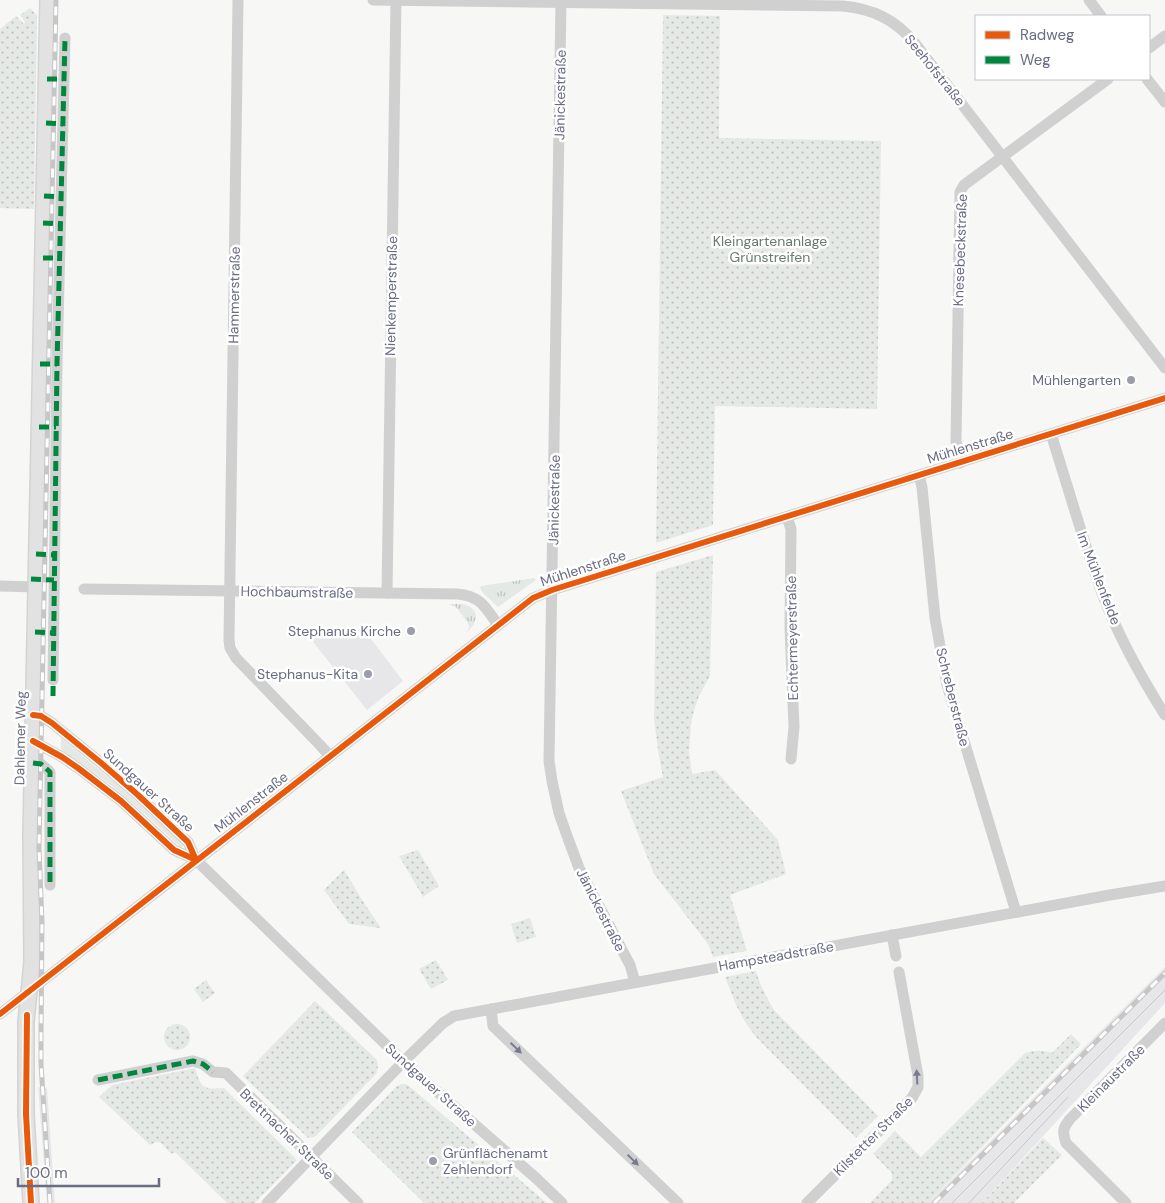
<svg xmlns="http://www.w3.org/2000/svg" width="1165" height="1203" font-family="'DM Sans',sans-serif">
  <defs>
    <pattern id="grass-tufts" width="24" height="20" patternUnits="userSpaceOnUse" patternTransform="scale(1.25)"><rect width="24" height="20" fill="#e5e9e6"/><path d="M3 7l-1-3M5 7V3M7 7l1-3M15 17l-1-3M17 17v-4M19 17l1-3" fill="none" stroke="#bec1c0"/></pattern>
    <pattern id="park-dots" width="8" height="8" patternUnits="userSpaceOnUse" patternTransform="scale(1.25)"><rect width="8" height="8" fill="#e5e9e6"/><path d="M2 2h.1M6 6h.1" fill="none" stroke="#bec1c0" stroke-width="1.8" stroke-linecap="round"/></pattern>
  </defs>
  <rect width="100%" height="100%" fill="#f7f7f6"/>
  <g fill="#e7e7e9">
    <path d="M368,635L403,681L367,710L310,638Z"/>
    <path d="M1165,967V1003L982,1203H928Z"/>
    <path d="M38,1087L47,1088L55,1203H47Z"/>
  </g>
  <g fill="url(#grass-tufts)">
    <path d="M534,578L536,580L498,607L483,593L480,588L481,586Z"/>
    <path d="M449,604C454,604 461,603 466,605C481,610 477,624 467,632L469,627L468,623L456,607Z"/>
    <path d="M61,738L118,785L184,845L181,848C143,811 105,778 61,750Z"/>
  </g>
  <g fill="url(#park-dots)">
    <path d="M30,8L37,15L34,209L0,208V29L16,16L24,24L25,22L20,15Z"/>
    <path d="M663,15L720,16L719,138L881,141L877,409L715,406L713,525L656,543Z"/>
    <path d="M713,555L710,676L699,696L694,710L691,724L689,752L692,774L715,770L778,840L786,874L730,895L747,951L713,957L708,944L654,874L621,791L663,777L659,757L654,719L656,572Z"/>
    <path d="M418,850L439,886L423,897L399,856Z"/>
    <path d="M344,870L366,906L381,928L349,924L324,890Z"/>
    <path d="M530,918L536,937L517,943L511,924Z"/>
    <path d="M436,960L448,980L431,989L419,969Z"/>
    <path d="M756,971C760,985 766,997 774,1010L878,1116L856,1138L755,1036L744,1020L736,1005L725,977Z"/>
    <path d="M206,980L215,993L203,1002L194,989Z"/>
    <path d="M315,1001L377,1060L378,1067L376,1074L316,1136L314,1137L308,1138L243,1076Z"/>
    <circle cx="177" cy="1037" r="13"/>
    <path d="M1071,1034L1081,1044L928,1203H870L892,1180V1173L873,1154L895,1131L921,1157L1025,1053C1034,1050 1043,1050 1052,1053Z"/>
    <path d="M195,1068C201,1088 203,1090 224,1088L297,1160L255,1203H227L175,1152L171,1154L161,1143L156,1142L150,1145L99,1097L112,1085Z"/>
    <path d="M401,1084H406L409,1086L547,1203H424L352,1132L397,1086Z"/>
    <path d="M1043,1138L1062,1155L1014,1203H982Z"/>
  </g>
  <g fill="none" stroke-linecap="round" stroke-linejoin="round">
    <g stroke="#d3d3d4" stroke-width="18">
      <path id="major" d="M31,1203L26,1114V1022L32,962L31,834L48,0"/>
    </g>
    <g stroke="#d0d0d1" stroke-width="11">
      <path d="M238,0L229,640L230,648L236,658L319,744L330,756"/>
      <path d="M373,0L843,6C873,9 894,19 914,42L1165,368"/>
      <path d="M561,0L549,761L552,781L559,813L566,833L579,868L630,965L635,982"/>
      <path d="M1089,0L1101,16"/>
      <path d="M1149,48L1165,36"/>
      <path d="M1147,79L1165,102"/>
      <path d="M1051,434C1068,487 1083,541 1102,593C1118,636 1141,677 1165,715"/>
      <path d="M960,463L956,441L960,192L964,185L1108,79"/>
      <path d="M919,475L922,487L935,618L947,685L1016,912"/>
      <path d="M787,517L791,529L790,628L794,727L791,759"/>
      <path d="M0,586L36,587"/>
      <path d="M84,589L457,594C481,596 485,607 498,625"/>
      <path d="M387,593L396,0"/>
      <path d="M53,680L57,364L65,38"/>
      <path d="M33,715L41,716L52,723L100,762L138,795L188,842L196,860"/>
      <path d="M33,741L62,757L78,768L121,801L174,850L196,860L410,1068L537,1179L562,1203"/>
      <path d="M33,763L41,764L50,772V885"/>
      <path d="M892,935L896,956"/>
      <path d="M491,1009L493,1026L678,1203"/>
      <path d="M0,1014L533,598L552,590L1165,398"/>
      <path d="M98,1080L193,1061L203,1064L213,1072L226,1073L358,1203"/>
      <path d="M267,1203L407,1058L443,1023L454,1016L1110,895L1165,886"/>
      <path d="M807,1203L912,1098L918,1087V1076L899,972"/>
      <path d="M1126,1203L1066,1143C1062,1131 1063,1128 1070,1119L1165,1023"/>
    </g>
    <use href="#major" stroke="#e2e2e3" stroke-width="15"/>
    <g stroke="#c6c6c7" stroke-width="1">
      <path d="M952,1203L1165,990"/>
      <path d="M969,1203L1068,1097"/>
    </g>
    <g stroke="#c6c6c7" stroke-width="5">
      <g id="rail">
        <path d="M50,1203L41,1064V1035L42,922L39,848L56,0"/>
        <path d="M934,1203L1165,973"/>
      </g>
    </g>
    <use href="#rail" stroke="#fff" stroke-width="3" stroke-dasharray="9" stroke-linecap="butt"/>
    <g stroke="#00873e" stroke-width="5" stroke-dasharray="10 5" stroke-linecap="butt">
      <path d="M47,79H63"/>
      <path d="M46,123L63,124"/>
      <path d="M44,196L61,197"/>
      <path d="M43,223L60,224"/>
      <path d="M43,258H59"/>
      <path d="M40,364H57"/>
      <path d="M39,427H56"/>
      <path d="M36,554L55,555"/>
      <path d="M31,579L54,580"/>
      <path d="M35,632L53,633"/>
      <path d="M53,696L57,364L65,38"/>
      <path d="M33,763L41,764L50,772V885"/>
      <path d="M98,1080L193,1061L203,1064L213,1072"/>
    </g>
    <g stroke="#fff" stroke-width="9">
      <g id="cycleway">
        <path d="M33,715L41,716L52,723L100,762L138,795L188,842L196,860"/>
        <path d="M33,741L62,757L78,768L121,801L174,850L196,860"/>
        <path d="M0,1014L533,598L552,590L1165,398"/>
        <path d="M27,1015L26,1114L31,1203"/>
      </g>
    </g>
    <use href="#cycleway" stroke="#e8590c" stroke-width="6"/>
  </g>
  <defs><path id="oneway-solid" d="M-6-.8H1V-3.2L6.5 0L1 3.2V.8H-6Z" transform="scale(1.25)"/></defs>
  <g fill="#787b90">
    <use href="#oneway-solid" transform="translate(516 1048) rotate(44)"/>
    <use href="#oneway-solid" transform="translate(917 1077) rotate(-93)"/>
    <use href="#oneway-solid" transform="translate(633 1160) rotate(44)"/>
  </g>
  <g fill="#9b9dac" stroke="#fff" stroke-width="2">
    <circle cx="1131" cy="380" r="5"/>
    <circle cx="411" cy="631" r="5"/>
    <circle cx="368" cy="674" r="5"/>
    <circle cx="433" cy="1161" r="5"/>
  </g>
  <g text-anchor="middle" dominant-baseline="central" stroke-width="5" stroke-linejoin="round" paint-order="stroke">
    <g font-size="14" fill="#696c84" stroke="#fff">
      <text transform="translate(935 70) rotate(51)">Seehofstraße</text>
      <text transform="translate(560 95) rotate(-89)">Jänickestraße</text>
      <text transform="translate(960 250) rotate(-88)">Knesebeckstraße</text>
      <text transform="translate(234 295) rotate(-89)">Hammerstraße</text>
      <text transform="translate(391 296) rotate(-89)">Nienkemperstraße</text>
      <text transform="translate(970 446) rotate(-17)">Mühlenstraße</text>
      <text transform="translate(554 500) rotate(-89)">Jänickestraße</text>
      <text transform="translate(583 568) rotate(-18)">Mühlenstraße</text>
      <text transform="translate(1099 578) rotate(69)">Im Mühlenfelde</text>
      <text transform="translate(297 592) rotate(1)">Hochbaumstraße</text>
      <text transform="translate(792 638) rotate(-91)">Echtermeyerstraße</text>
      <text transform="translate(953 697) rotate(76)">Schreberstraße</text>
      <text transform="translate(20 738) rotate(-89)">Dahlemer Weg</text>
      <text transform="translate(149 790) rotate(42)">Sundgauer Straße</text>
      <text transform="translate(251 802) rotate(-38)">Mühlenstraße</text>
      <text transform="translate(601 910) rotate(63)">Jänickestraße</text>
      <text transform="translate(776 956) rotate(-10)">Hampsteadstraße</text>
      <text transform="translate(1111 1078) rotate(-45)">Kleinaustraße</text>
      <text transform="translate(431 1085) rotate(42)">Sundgauer Straße</text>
      <text transform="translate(287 1134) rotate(44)">Brettnacher Straße</text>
      <text transform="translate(873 1136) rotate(-45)">Kilstetter Straße</text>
    </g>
    <g font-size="14" fill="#687b6d" stroke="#fff">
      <text x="770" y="241">Kleingartenanlage<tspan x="770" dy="16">Grünstreifen</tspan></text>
    </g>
    <g font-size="14" fill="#696c84" stroke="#fff" text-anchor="end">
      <text x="1121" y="380">Mühlengarten</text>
      <text x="401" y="631">Stephanus Kirche</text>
      <text x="358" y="674">Stephanus-Kita</text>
      <text x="443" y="1153" text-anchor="start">Grünflächenamt<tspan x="443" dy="16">Zehlendorf</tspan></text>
    </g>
  </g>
  <rect x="975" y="15" width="175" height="65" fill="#ffffff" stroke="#c3c4ce"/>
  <rect x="985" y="31" width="25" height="8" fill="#e8590c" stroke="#c3c4ce"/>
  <text x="1020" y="40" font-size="15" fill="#696c84">Radweg</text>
  <rect x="985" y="56" width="25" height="8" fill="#00873e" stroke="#c3c4ce"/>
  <text x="1020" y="65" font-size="15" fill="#696c84">Weg</text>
  <path d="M18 1178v8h141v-8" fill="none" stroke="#696c84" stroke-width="2.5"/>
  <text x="25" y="1178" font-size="15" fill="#696c84" stroke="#ffffff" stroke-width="4" paint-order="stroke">100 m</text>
</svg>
